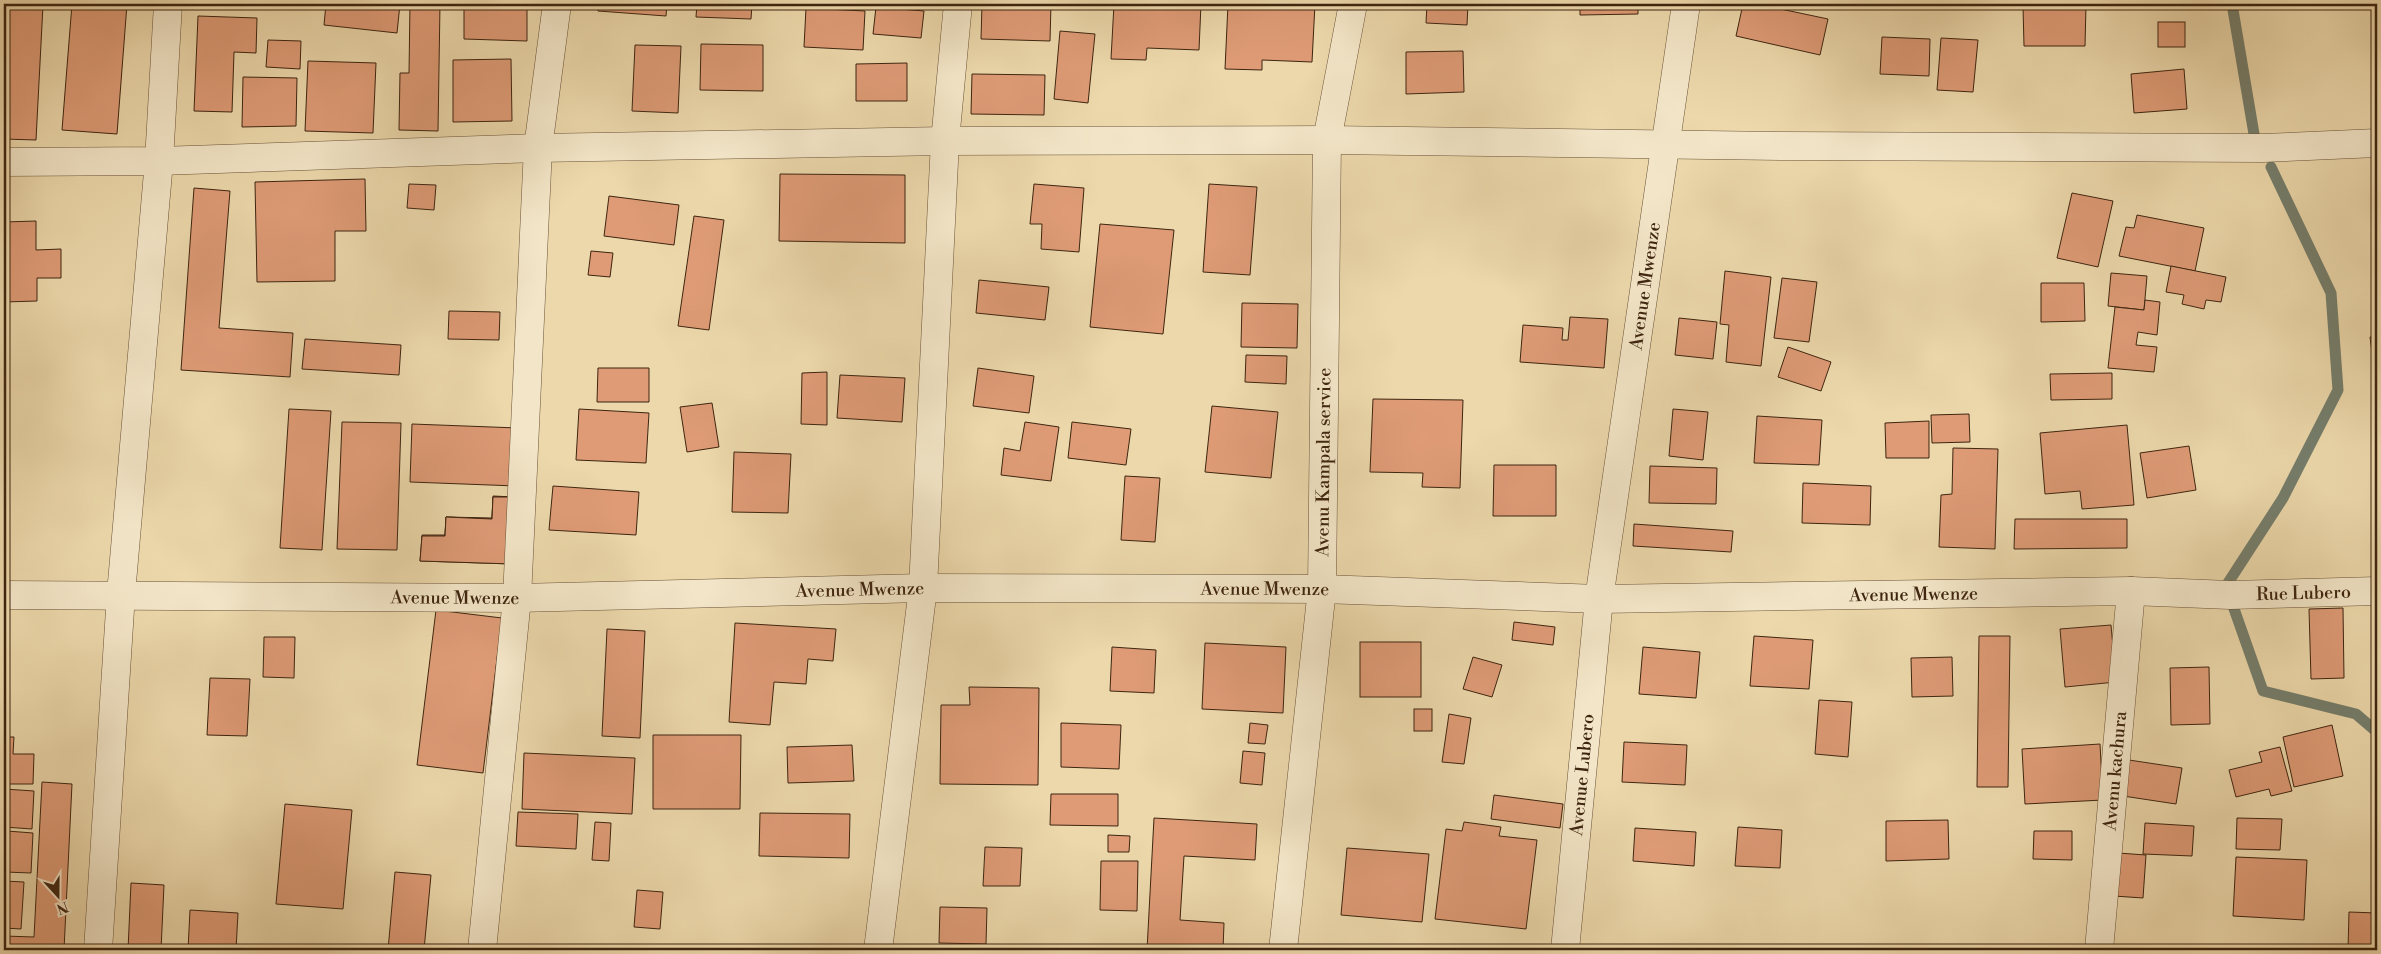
<svg xmlns="http://www.w3.org/2000/svg" width="2381" height="954" font-family="'Libre Bodoni',serif">
  <rect width="100%" height="100%" fill="#ecd8ab"/>
  <filter id="stains"><feTurbulence type="fractalNoise" baseFrequency=".004" numOctaves="4"/><feColorMatrix values="0 0 0 0 .2 0 0 0 0 .09 0 0 0 0 .02 0 0 0 .5 -.17"/></filter>
  <radialGradient id="worn" r=".72"><stop offset=".6" stop-color="#630" stop-opacity="0"/><stop offset="1" stop-color="#630" stop-opacity=".3"/></radialGradient>
  <g fill="none" stroke-linecap="round" stroke-linejoin="round">
    <g stroke="#757e6c" stroke-width="11">
      <path d="M2232,4L2254,134"/>
      <path d="M2271,167L2331,293L2338,390L2283,498L2226,586L2263,691L2356,714L2377,732"/>
    </g>
  </g>
  <g fill="#de9b76" stroke="#3e2510">
    <path d="M4,4L43,5L36,140L4,139Z"/>
    <path d="M72,4H127L117,134L62,130Z"/>
    <path d="M326,4H400L397,33L324,25Z"/>
    <path d="M410,4H440L438,131L399,130L400,73H409Z"/>
    <path d="M464,4H527V41L464,39Z"/>
    <path d="M598,4H667L666,16L598,11Z"/>
    <path d="M697,4H752L751,19L696,17Z"/>
    <path d="M982,4H1051L1050,41L981,39Z"/>
    <path d="M1114,4H1201L1199,50L1147,48L1146,60L1111,59Z"/>
    <path d="M1228,4H1315L1312,62L1262,60V70L1225,69Z"/>
    <path d="M1427,4H1468L1467,25L1426,23Z"/>
    <path d="M1580,4H1638V14L1580,15Z"/>
    <path d="M1743,4H1757L1828,19L1820,55L1736,36Z"/>
    <path d="M2086,5L2085,46H2024L2023,6Z"/>
    <path d="M876,7L924,11L921,38L873,34Z"/>
    <path d="M806,8L865,11L863,50L804,47Z"/>
    <path d="M198,16L257,18L256,53L234,52L232,112L194,111Z"/>
    <rect x="2158" y="22" width="27" height="25"/>
    <path d="M1060,31L1095,34L1088,103L1054,99Z"/>
    <path d="M1882,37L1930,39L1929,76L1880,74Z"/>
    <path d="M1941,38L1978,40L1973,92L1937,90Z"/>
    <path d="M268,40L301,41L300,69L266,67Z"/>
    <path d="M701,44L763,45V91L700,90Z"/>
    <path d="M635,45L681,46L678,113L632,111Z"/>
    <path d="M1463,51L1464,92L1406,94V52Z"/>
    <path d="M511,59L512,121L453,122V60Z"/>
    <path d="M308,61L376,63L373,133L305,131Z"/>
    <path d="M907,63V101H856V64Z"/>
    <path d="M2184,69L2187,109L2134,113L2131,74Z"/>
    <path d="M972,74L1045,75L1044,115L971,114Z"/>
    <path d="M243,77L297,78L296,126L242,127Z"/>
    <path d="M780,174L905,175V243L779,241Z"/>
    <path d="M365,179L366,231H335V281L257,282L255,182Z"/>
    <path d="M409,184L436,185L434,210L407,208Z"/>
    <path d="M1034,184L1084,188L1079,252L1041,249L1042,224H1030Z"/>
    <path d="M1209,184L1257,187L1250,275L1203,272Z"/>
    <path d="M194,188L230,191L219,328L293,333L290,377L181,370Z"/>
    <path d="M2072,193L2113,201L2098,267L2057,258Z"/>
    <path d="M609,196L679,205L674,245L604,236Z"/>
    <path d="M2137,215L2204,228L2195,271L2119,256L2126,227L2134,228Z"/>
    <path d="M694,216L724,220L709,330L678,326Z"/>
    <path d="M36,221V250L61,249V278H37V301L4,302V222Z"/>
    <path d="M1100,224L1174,230L1163,334L1090,327Z"/>
    <path d="M591,251L613,253L610,277L588,275Z"/>
    <path d="M2171,266L2226,277L2221,302L2206,300L2204,309L2182,304L2184,295L2166,292Z"/>
    <path d="M1725,271L1771,277L1761,366L1726,362L1729,325L1720,324Z"/>
    <path d="M2111,273L2147,276L2144,310L2108,306Z"/>
    <path d="M1782,278L1817,282L1809,342L1774,338Z"/>
    <path d="M979,280L1049,287L1045,320L976,313Z"/>
    <path d="M2041,283H2084L2085,321L2041,322Z"/>
    <path d="M2145,300L2160,302L2157,335L2138,332L2136,345L2157,347L2154,372L2108,368L2115,307L2144,310Z"/>
    <path d="M1242,303L1298,304L1297,348L1241,347Z"/>
    <path d="M449,311L500,312L499,340L448,339Z"/>
    <path d="M1570,317L1608,319L1604,368L1520,362L1523,325L1563,328L1562,340H1568Z"/>
    <path d="M1679,318L1717,322L1713,359L1675,355Z"/>
    <path d="M2377,336V375H2375L2370,337Z"/>
    <path d="M305,339L401,345L399,375L302,369Z"/>
    <path d="M1788,347L1831,362L1821,391L1778,377Z"/>
    <path d="M1246,355L1287,356L1286,384L1245,382Z"/>
    <path d="M598,368H649V402H597Z"/>
    <path d="M978,368L1034,376L1029,413L973,406Z"/>
    <path d="M827,372V425L801,424L802,373Z"/>
    <path d="M2112,373V399L2051,400L2050,374Z"/>
    <path d="M840,375L905,378L902,422L837,418Z"/>
    <path d="M1373,399L1463,400L1460,488L1422,487L1423,473L1370,472Z"/>
    <path d="M712,403L719,447L687,452L680,407Z"/>
    <path d="M1212,406L1278,412L1271,478L1205,472Z"/>
    <path d="M289,409L331,411L322,550L280,548Z"/>
    <path d="M579,409L649,413L646,463L576,460Z"/>
    <path d="M1673,409L1708,412L1703,460L1669,456Z"/>
    <path d="M1969,414L1970,442L1932,443L1931,415Z"/>
    <path d="M1757,416L1822,420L1819,465L1754,463Z"/>
    <path d="M1929,421V458H1886L1885,423Z"/>
    <path d="M342,422L401,423L397,550L337,549Z"/>
    <path d="M1025,422L1059,427L1051,481L1001,475L1004,448L1020,451Z"/>
    <path d="M1072,422L1131,429L1126,465L1068,458Z"/>
    <path d="M412,424L518,428L516,486L410,482Z"/>
    <path d="M2127,425L2134,505L2082,509L2080,491L2045,494L2040,433Z"/>
    <path d="M2189,446L2196,490L2147,498L2140,453Z"/>
    <path d="M1953,448L1998,449L1995,549L1939,547L1941,495L1952,494Z"/>
    <path d="M734,452L791,454L788,513L732,512Z"/>
    <path d="M1494,465H1556V516H1493Z"/>
    <path d="M1650,466L1717,468L1716,504L1649,503Z"/>
    <path d="M1125,476L1160,478L1155,542L1121,540Z"/>
    <path d="M1803,483L1871,486L1870,525L1802,523Z"/>
    <path d="M553,486L639,492L636,535L549,530Z"/>
    <path d="M493,496L514,497L511,563L421,560L422,535H445L446,517L492,518Z"/>
    <path d="M493,497H514L512,564L420,561L422,536H445L446,517L492,519Z"/>
    <path d="M493,497H514L512,564L420,561L422,536H445L446,517L492,519Z"/>
    <path d="M2015,519H2127V548L2014,549Z"/>
    <path d="M1634,524L1733,531L1731,552L1633,546Z"/>
    <path d="M2343,608L2344,678L2311,679L2309,609Z"/>
    <path d="M436,610L502,618L483,773L417,765Z"/>
    <path d="M1514,622L1555,627L1553,645L1512,640Z"/>
    <path d="M735,623L836,629L833,661L808,659L806,684L774,682L770,725L729,722Z"/>
    <path d="M2111,625L2116,682L2065,687L2060,629Z"/>
    <path d="M607,629L645,631L640,738L602,736Z"/>
    <path d="M1754,636L1813,640L1809,689L1750,686Z"/>
    <path d="M1979,636H2010L2008,787H1977Z"/>
    <path d="M264,637H295L294,678L263,677Z"/>
    <rect x="1360" y="642" width="61" height="55"/>
    <path d="M1205,643L1286,647L1283,713L1202,709Z"/>
    <path d="M1112,647L1156,650L1154,693L1110,691Z"/>
    <path d="M1643,647L1700,652L1696,698L1639,694Z"/>
    <path d="M1473,657L1502,665L1492,697L1463,689Z"/>
    <path d="M1952,657L1953,696L1912,697L1911,658Z"/>
    <path d="M2209,667L2210,724L2171,725L2170,668Z"/>
    <path d="M210,678L250,679L247,736L207,735Z"/>
    <path d="M969,687L1039,688L1038,785L940,784L941,705H970Z"/>
    <path d="M1819,700L1852,702L1848,757L1815,754Z"/>
    <rect x="1414" y="709" width="18" height="22"/>
    <path d="M1449,714L1471,718L1464,764L1442,762Z"/>
    <path d="M1061,723L1121,725L1119,769L1061,767Z"/>
    <path d="M1250,723L1268,725L1265,744L1248,743Z"/>
    <path d="M2332,725L2343,776L2294,787L2283,737Z"/>
    <path d="M653,735H741L740,809H653Z"/>
    <path d="M4,737H14L13,754H34L33,784H4Z"/>
    <path d="M1624,742L1687,745L1685,785L1622,782Z"/>
    <path d="M2100,744L2103,800L2025,804L2022,749Z"/>
    <path d="M852,745L854,781L788,783L787,747Z"/>
    <path d="M2280,747L2292,791L2271,796L2269,789L2236,797L2229,770L2262,762L2259,752Z"/>
    <path d="M1243,751L1265,753L1262,785L1240,783Z"/>
    <path d="M524,753L635,758L632,814L522,809Z"/>
    <path d="M2129,760L2182,768L2176,804L2123,796Z"/>
    <path d="M42,782L72,784L64,950H4V936L34,937Z"/>
    <path d="M4,789L34,791L32,829L4,827Z"/>
    <path d="M1051,794H1118V826L1050,825Z"/>
    <path d="M1494,795L1563,804L1560,828L1491,819Z"/>
    <path d="M285,804L352,810L343,909L276,904Z"/>
    <path d="M518,812L578,814L576,849L516,846Z"/>
    <path d="M760,813L850,814L849,858L759,856Z"/>
    <path d="M1154,818L1257,824L1255,860L1184,856L1180,920L1224,923L1223,950H1147Z"/>
    <path d="M2237,818L2282,819L2280,850L2236,849Z"/>
    <path d="M1948,820L1949,859L1886,861V821Z"/>
    <path d="M595,822L611,823L609,861L592,860Z"/>
    <path d="M1464,822L1501,827L1499,836L1537,840L1526,929L1435,919L1446,829L1462,831Z"/>
    <path d="M2145,823L2194,826L2192,856L2143,854Z"/>
    <path d="M1738,827L1782,830L1780,868L1735,866Z"/>
    <path d="M1635,828L1696,832L1694,866L1633,861Z"/>
    <path d="M7,831L33,833L31,873L5,872Z"/>
    <path d="M2034,831H2072V860L2033,859Z"/>
    <path d="M1108,835L1130,836L1129,852H1108Z"/>
    <path d="M985,847L1022,848L1020,886H983Z"/>
    <path d="M1347,848L1429,854L1422,922L1341,915Z"/>
    <path d="M2118,853L2146,855L2143,898L2114,896Z"/>
    <path d="M2236,857L2307,860L2304,920L2233,916Z"/>
    <path d="M1101,861H1138L1137,911L1100,910Z"/>
    <path d="M395,872L431,875L424,950H388Z"/>
    <path d="M4,881L24,882L21,929L4,928Z"/>
    <path d="M131,883L164,885L161,950H128Z"/>
    <path d="M637,890L663,892L660,929L634,927Z"/>
    <path d="M940,907L987,908L986,944L939,943Z"/>
    <path d="M190,910L238,913L236,950H188Z"/>
    <path d="M2349,912L2377,913V950H2348Z"/>
  </g>
  <g fill="none" stroke-linecap="round" stroke-linejoin="round">
    <g stroke="#6a5237" stroke-width="29">
      <g id="minor">
        <path d="M4,162L159,161L538,148L945,141L1327,140L1785,146L2263,148L2377,143"/>
        <path id="s1" d="M4,595L517,598L923,588L1322,589L1599,599L2131,591L2230,595L2377,591"/>
        <path d="M98,950L121,594L159,161L168,4"/>
        <path d="M482,950L517,598L538,148L557,4"/>
        <path d="M878,950L923,588L945,141L958,4"/>
        <path id="s2" d="M1283,950L1322,589L1327,140L1353,4"/>
        <path id="s3" d="M1565,950L1599,599L1686,4"/>
        <path id="s4" d="M2099,950L2131,591"/>
      </g>
    </g>
    <use href="#minor" stroke="#f3e6c8" stroke-width="28"/>
  </g>
  <g text-anchor="middle" dominant-baseline="central" stroke-width="4" stroke-linejoin="round" paint-order="stroke">
    <g font-size="18" fill="#3e2510" stroke="#f3e6c8">
      <text stroke="none"><textPath href="#s3" startOffset="669">Avenue Mwenze</textPath></text>
      <text stroke="none"><textPath href="#s2" startOffset="490">Avenu Kampala service</textPath></text>
      <text stroke="none"><textPath href="#s1" startOffset="856">Avenue Mwenze</textPath></text>
      <text stroke="none"><textPath href="#s1" startOffset="1261">Avenue Mwenze</textPath></text>
      <text stroke="none"><textPath href="#s1" startOffset="2300">Rue Lubero</textPath></text>
      <text stroke="none"><textPath href="#s1" startOffset="1910">Avenue Mwenze</textPath></text>
      <text stroke="none"><textPath href="#s1" startOffset="451">Avenue Mwenze</textPath></text>
      <text stroke="none"><textPath href="#s4" startOffset="180">Avenu kachura</textPath></text>
      <text stroke="none"><textPath href="#s3" startOffset="176">Avenue Lubero</textPath></text>
    </g>
  </g>
  <rect width="2381" height="954" fill="none" stroke="#ecd8ab" stroke-width="20"/>
  <rect x="5" y="5" width="2371" height="944" fill="none" stroke="#3e2510" stroke-width="2.5"/>
  <rect x="10" y="10" width="2361" height="934" fill="none" stroke="#3e2510"/>
  <g transform="translate(58 896) rotate(159)" stroke="#f3e6c8" stroke-width="4" paint-order="stroke">
  <path d="M0-4L9 19L0 12L-9 19Z" fill="#3e2510"/>
  <text y="-8" font-size="14" font-weight="bold" text-anchor="middle" fill="#3e2510">N</text>
  </g>
  <rect width="100%" height="100%" filter="url(#stains)"/>
  <rect width="100%" height="100%" fill="url(#worn)"/>
</svg>
